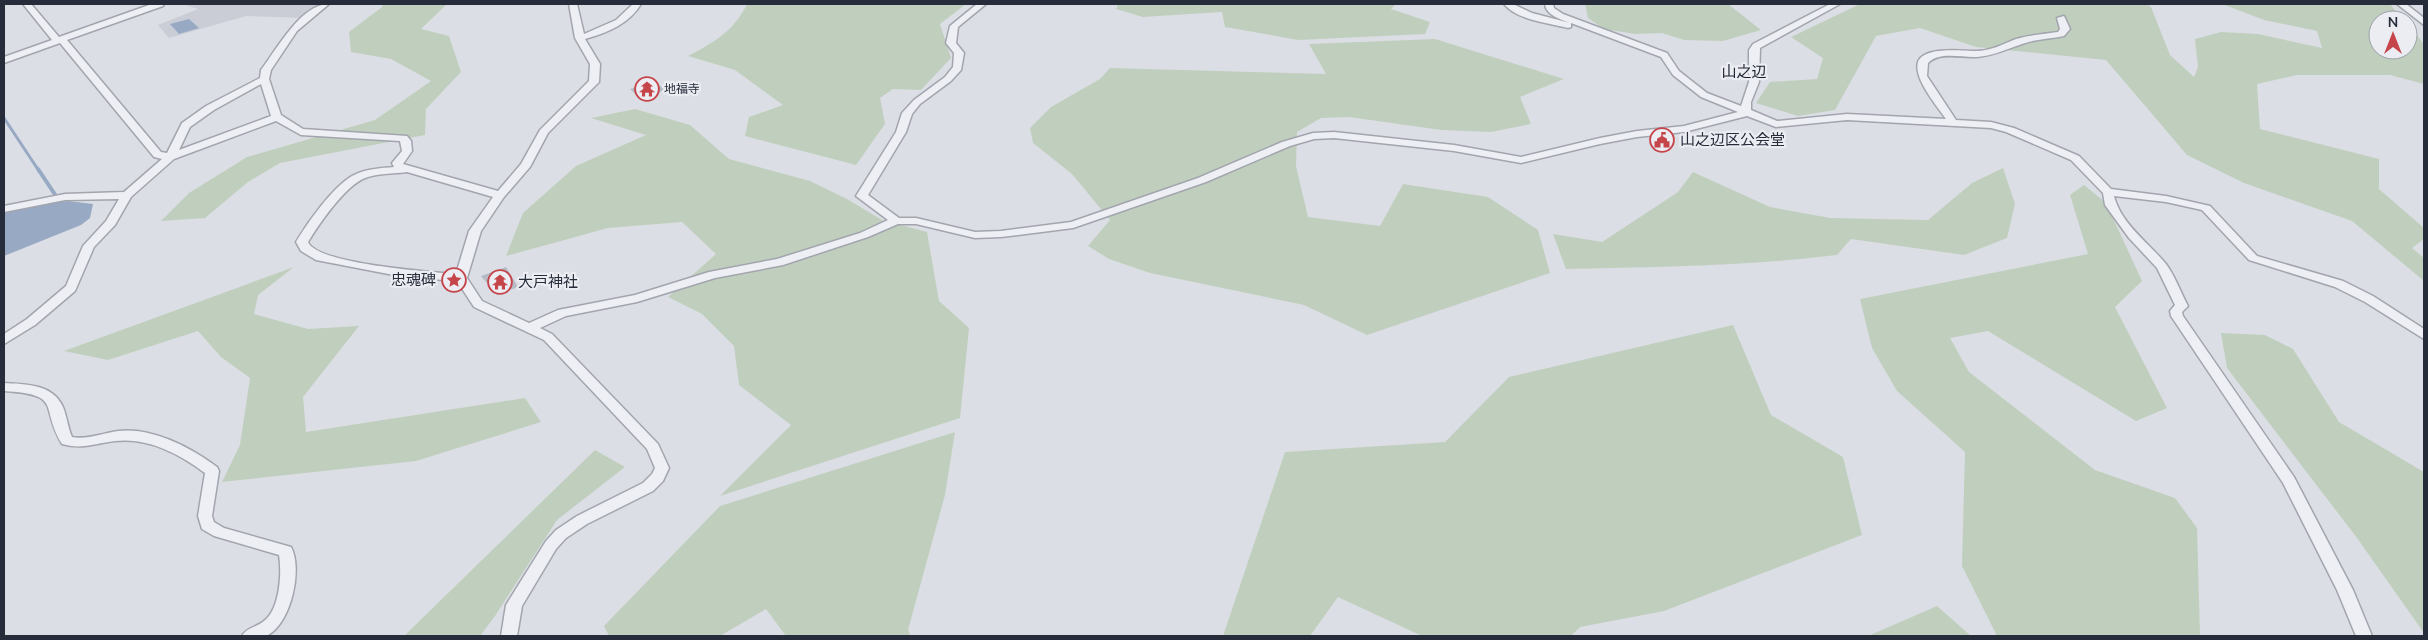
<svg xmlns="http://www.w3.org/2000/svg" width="2428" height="640" font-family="'Nunito Sans','Noto Sans JP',sans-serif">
  <rect width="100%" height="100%" fill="#dcdee5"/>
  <path fill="#cacdd6" d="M182,4H320L305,18L246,16L169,38L158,25L198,9Z"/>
  <g fill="#c0cfbd">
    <path d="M383,4H447L421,29L449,36L461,72L426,109L425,135L280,163L248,182L205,218L161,221L189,193L247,157L375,120L431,81L391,59L351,52L349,32L382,7Z"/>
    <path d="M747,4H966L940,24L951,58L921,90L893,89L880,98L885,124L856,165L745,136L749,117L783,105L735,70L688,56C713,43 734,31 747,4Z"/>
    <path d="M1118,4H1396L1391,9L1430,22L1425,34L1298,40L1225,27L1222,12L1143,17L1116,9Z"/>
    <path d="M1585,4H1728L1761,30L1723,41L1684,40L1662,33L1635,34L1604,29L1588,18Z"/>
    <path d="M1860,4H2147L2151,7L2170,55L2194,77L2198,67L2195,39L2221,32L2258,34L2322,48L2317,31L2264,20L2222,4H2390L2403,20H2378V50H2408V25L2424,44V84L2390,75H2297L2257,84L2260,129L2379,159V189L2424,228V239L2412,248L2424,258V281L2352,221L2244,183L2187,155L2106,60L1976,47L1920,28L1876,36L1835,110L1798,116L1756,103L1770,82L1817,79L1823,58L1791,37Z"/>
    <path d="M1435,39L1564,79L1520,97L1531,124L1491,132L1441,130L1349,117L1321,118L1297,132L1296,166L1308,217L1380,226L1403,184L1488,197L1538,230L1550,273L1367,335L1304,305L1150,273L1109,259L1088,246L1110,220L1072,174L1033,143L1030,128L1051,107L1100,79L1110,68L1326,74L1309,44Z"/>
    <path d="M635,109L690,125L729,159L810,181L847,199L882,220L927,232L939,301L969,328L960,418L720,496L791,425L739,385L734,346L702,314L668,297L716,254L682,222L608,228L506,256L523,213L576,166L646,135L591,118Z"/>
    <path d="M2003,168L2015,204L2007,238L1964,255L1851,239L1837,255C1747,266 1656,267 1566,269L1553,234L1602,242L1678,192L1693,172L1770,207L1830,218L1928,220L1972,183Z"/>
    <path d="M2084,185L2106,203L2142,281L2115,307L2167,408L2136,421L1988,331L1950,338L1969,372L2095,470L2175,498L2197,528L2200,636H1997L1962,566L1965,452L1897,391L1872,348L1860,299L2088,254L2070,195Z"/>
    <path d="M294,267L258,295L254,314L308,329L359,326L303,397L306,432L525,398L541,422L416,461L222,482L240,445L250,378L221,357L198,331L108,360L64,351Z"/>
    <path d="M1733,325L1771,415L1843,457L1862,535L1664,611L1580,627L1571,636H1422L1338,597L1310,636H1223L1285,452L1445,442L1509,377Z"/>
    <path d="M2221,333L2265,335L2293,349L2339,422L2424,472V633L2357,538L2227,368Z"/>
    <path d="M955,432L945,495L908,630L911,636H786L766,609L720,636H609L604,626L720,506Z"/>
    <path d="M595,450L625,467L557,520L495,616L480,636H404Z"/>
    <path d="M1937,606L1971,636H1867H1868Z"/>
  </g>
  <g fill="#98a9c4">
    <path d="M189,19L199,28L179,34L170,24Z"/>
    <path d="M68,201L93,204L90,218L81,225L4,256V212L44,203Z"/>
  </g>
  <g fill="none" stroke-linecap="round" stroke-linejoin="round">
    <path stroke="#98a9c4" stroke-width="3" d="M4,118L39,171"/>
    <path stroke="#98a9c4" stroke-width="4" d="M38,169L56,196"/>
  </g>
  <g fill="#b6bac5">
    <path d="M654,81L665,90L640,98L630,89Z"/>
    <path d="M1665,136L1671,137L1665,146L1653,143L1658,137Z"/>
    <path d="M506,267L518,287L497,295L481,276Z"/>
  </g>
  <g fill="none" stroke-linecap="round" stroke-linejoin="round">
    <g stroke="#a2a5ae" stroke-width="3">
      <g id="minor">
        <path d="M23,4H31L59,37L152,4H164L163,6L67,40L161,152L167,153L182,123L206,106L260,78L261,70C277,49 301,4 329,4L297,31L271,70L269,79L281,115L303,129L407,136L411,141L412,151L403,164L498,191L521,164L540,130L589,81L590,64L575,38L569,4H577L584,34L616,20L633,4H641C629,24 607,33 585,39L600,64L599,82L548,133L530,167L504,197L481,231L467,278L482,301L529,323L558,310L635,295L709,272L777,259L860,233L888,220L856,196L896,132L902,113L914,100L945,77L953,67L954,53L946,43L950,26L977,4H986L958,27L956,43L964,53L961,70L951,81L920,104L912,114L906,132L868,195L899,218H916L975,232L1001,231L1071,222L1198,178L1282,142L1313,133L1334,132L1454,145L1521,157L1600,138L1637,131L1684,126L1738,112L1701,97L1673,75L1661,57L1571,23V27L1568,28C1548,23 1517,20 1504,4H1513L1532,13L1570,23C1560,19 1546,15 1545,4H1553L1554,8L1563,14L1667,53L1679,71L1707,93L1741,106L1749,82V50L1753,44L1830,4H1840L1760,48L1759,82L1751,102V110L1777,121L1847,114L1946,119C1937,106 1913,78 1918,62C1924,46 1962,51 1976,51C1991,51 2003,44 2016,39C2029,35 2045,34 2058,32L2060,29L2057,18L2064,16L2070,29L2064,36C2050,39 2035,39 2022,44C2007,49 1993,56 1977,57C1962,58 1940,51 1928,63L1927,76L1956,120L1991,122L2014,128L2079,156L2111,189L2166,196L2210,206L2257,256L2343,281L2373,296L2424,329V339L2365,302L2335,287L2249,260L2202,210L2166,202L2114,196C2121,224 2149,243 2166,264C2175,276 2181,293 2188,306L2182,312L2183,316L2294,477L2353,590L2372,636H2356L2337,590L2283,483L2171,316L2170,311L2175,305L2157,268L2129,238L2105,205L2103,193L2071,160L2006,132L1991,128L1847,120L1776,127L1747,116L1684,132L1637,137L1600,144L1521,163L1454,151L1334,138L1314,139L1290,146L1206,182L1073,228L1001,237L975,238L916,224H898L868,237L783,265L715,278L637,302L566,316L540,328L552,334L658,444L669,468L663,481L653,491L587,524L566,538L556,549L522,606L517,636H501L506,605L546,541L556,530L577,516L643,483L652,474L655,468L647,449L544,340L474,307L457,281L404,277L316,260L301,251L296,242C308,222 332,188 352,176C364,169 381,168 394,167L392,163L402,151L400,141L301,135L276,121L174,159L131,197L115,225L94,247L75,291L35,325L4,344V334L27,319L66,286L83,246L106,221L119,199L65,200L4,212V206L65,194L124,192L162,159L154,157L60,43L4,63V57L52,40ZM261,84L271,116L179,150L190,127L214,110ZM407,172L493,197L469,231L456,274C431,272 317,264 308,242C319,224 345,186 365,178C378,173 393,174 407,172Z"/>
        <path d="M2397,4H2406L2424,18V25Z"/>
        <path d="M4,383C25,384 53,384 63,407C67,417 68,428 72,437C86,440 104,433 118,431C152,427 190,447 217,467L219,471L212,516L214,522L224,528L291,547C303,569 291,623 268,635C262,638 249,637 242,636C246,628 257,627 264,621C280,609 282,573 279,555L214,536L202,529L198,516L205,473C180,454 147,437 115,441C97,443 81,450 62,444C39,406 64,395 4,391Z"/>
      </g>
    </g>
    <use href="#minor" fill="#eeeff4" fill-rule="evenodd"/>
  </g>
  <defs>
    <g id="temple-ring" transform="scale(1.25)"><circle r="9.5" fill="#ebedf3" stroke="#c5454b" stroke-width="1.5"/><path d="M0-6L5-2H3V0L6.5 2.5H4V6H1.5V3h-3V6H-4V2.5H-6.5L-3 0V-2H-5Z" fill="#c5454b"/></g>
    <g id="civic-ring" transform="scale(1.25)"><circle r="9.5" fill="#ebedf3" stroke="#c5454b" stroke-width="1.5"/><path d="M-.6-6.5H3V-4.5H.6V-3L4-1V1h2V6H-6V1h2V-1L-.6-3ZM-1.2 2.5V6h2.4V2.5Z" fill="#c5454b"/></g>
    <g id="sight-ring" transform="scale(1.25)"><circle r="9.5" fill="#ebedf3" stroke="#c5454b" stroke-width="1.5"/><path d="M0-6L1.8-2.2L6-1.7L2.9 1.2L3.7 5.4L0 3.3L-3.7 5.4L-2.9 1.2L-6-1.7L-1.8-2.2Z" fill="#c5454b"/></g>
  </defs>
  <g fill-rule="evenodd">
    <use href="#temple-ring" x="647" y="89"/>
    <use href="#civic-ring" x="1662" y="140"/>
    <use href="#sight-ring" x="454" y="280"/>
    <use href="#temple-ring" x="500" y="282"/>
  </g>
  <g text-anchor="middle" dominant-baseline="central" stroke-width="4.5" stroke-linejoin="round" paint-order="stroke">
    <g font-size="12" fill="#262c3a" stroke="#ebedf3" text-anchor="start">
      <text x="664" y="89">地福寺</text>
    </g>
    <g font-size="15" fill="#191d2b" stroke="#ebedf3">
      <text x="1744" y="72">山之辺</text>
    </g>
    <g font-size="15" fill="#262c3a" stroke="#ebedf3" text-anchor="start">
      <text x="1680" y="140">山之辺区公会堂</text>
      <text x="436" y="280" text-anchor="end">忠魂碑</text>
      <text x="518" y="282">大戸神社</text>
    </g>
  </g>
  <rect width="2428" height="640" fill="none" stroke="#262c3a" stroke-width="10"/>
  <g transform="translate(2393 35)"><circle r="24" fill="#ebedf3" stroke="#9ca0a9"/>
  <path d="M0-4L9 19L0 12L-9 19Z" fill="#c5454b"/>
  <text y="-8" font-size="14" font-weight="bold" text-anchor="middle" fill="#262c3a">N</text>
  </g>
</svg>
